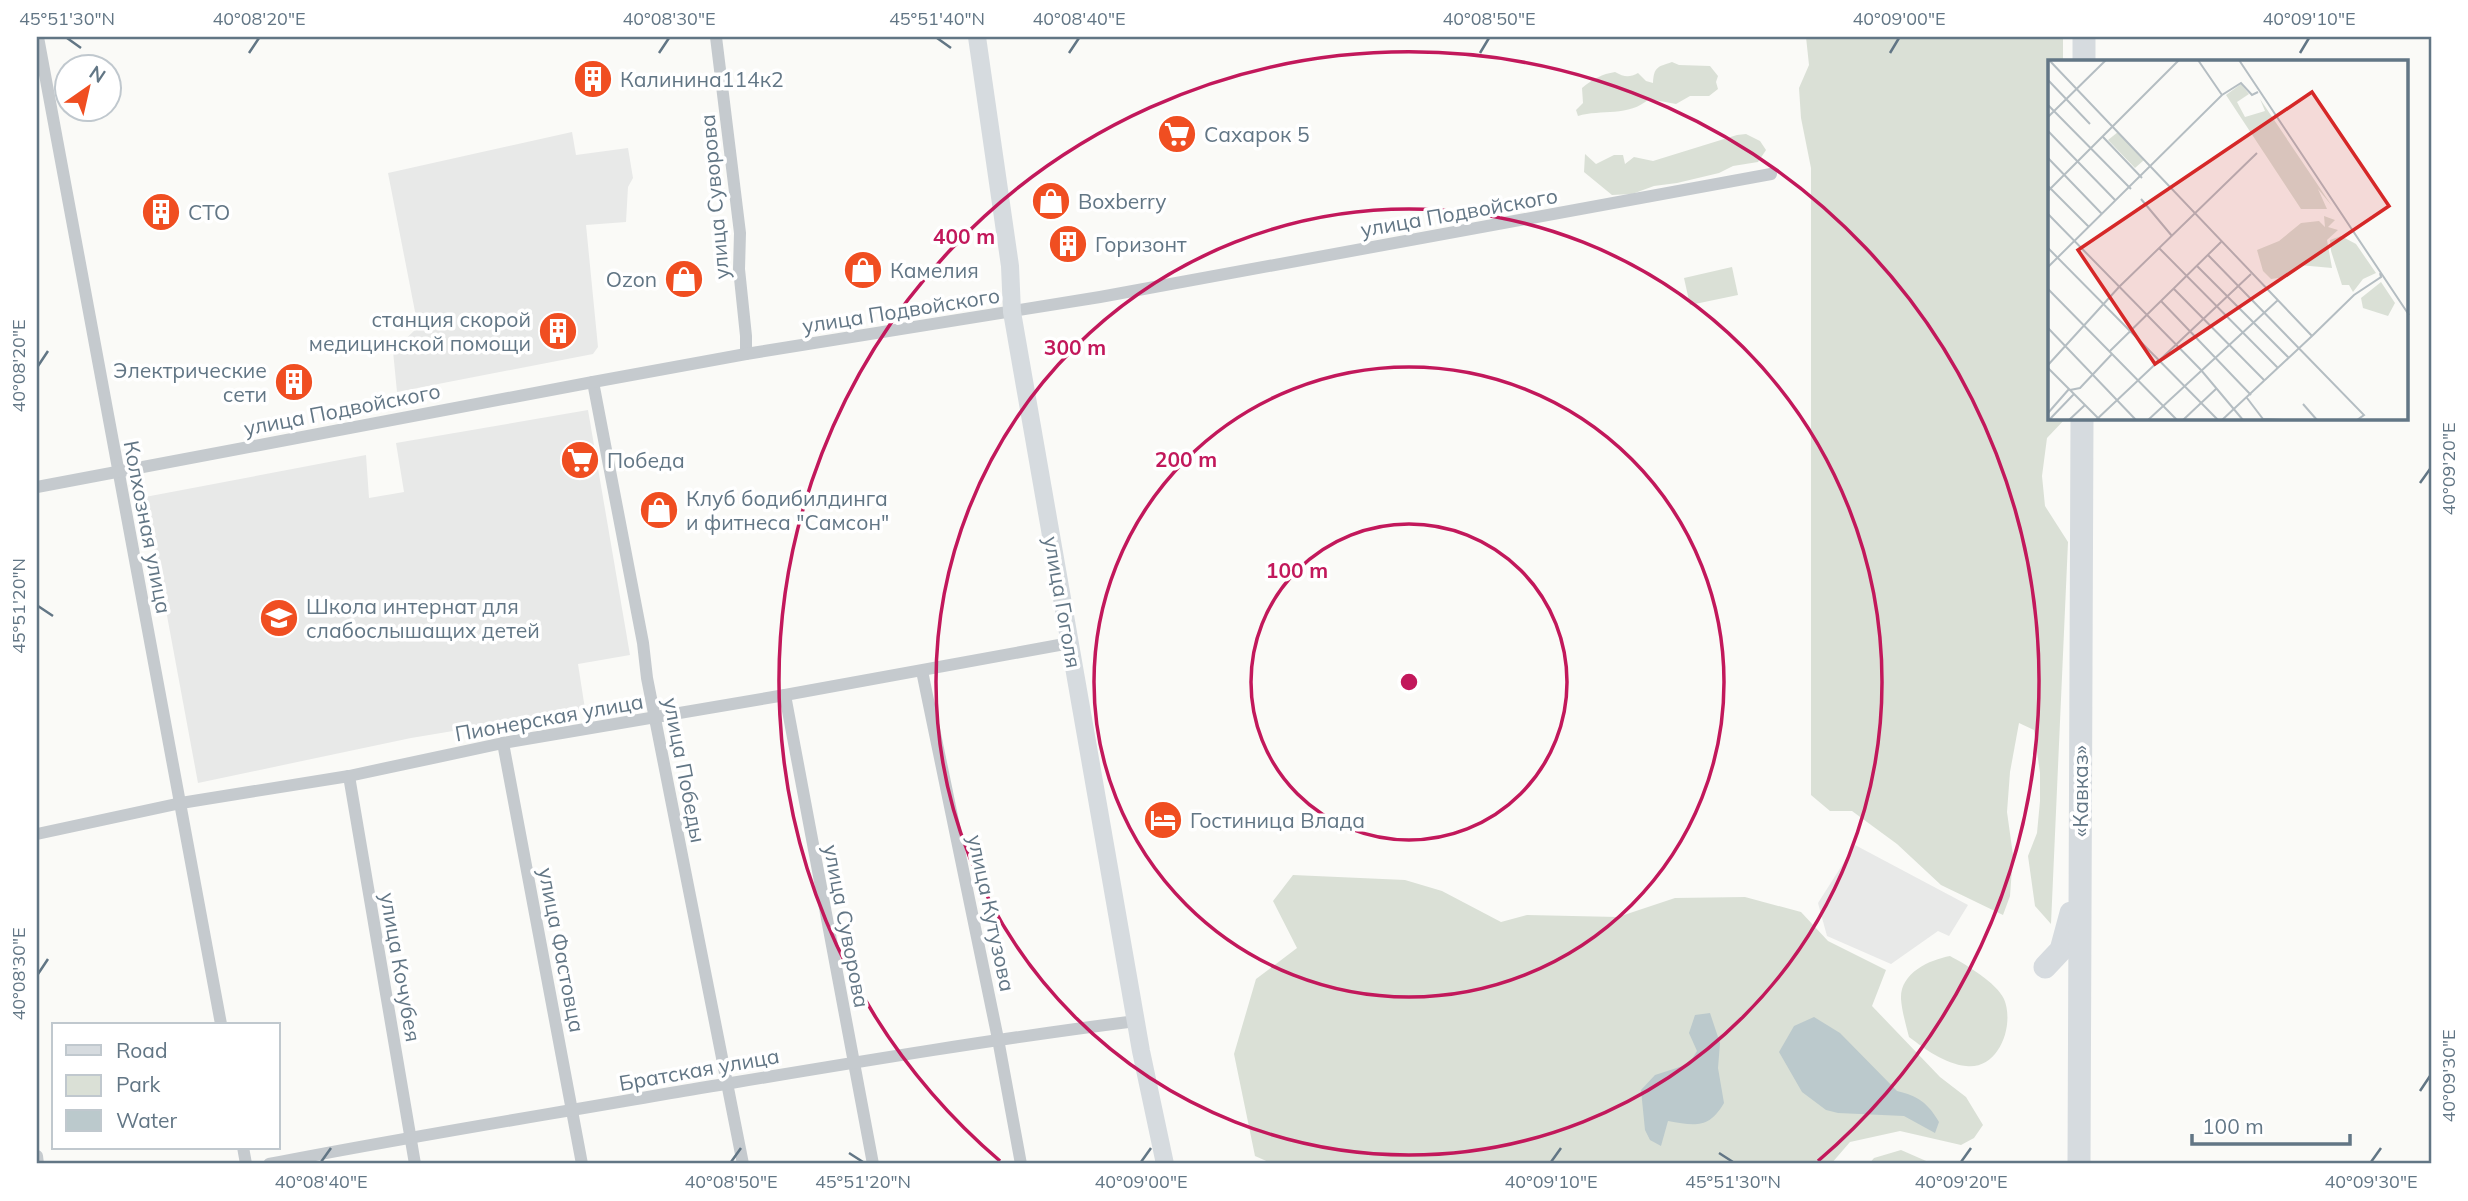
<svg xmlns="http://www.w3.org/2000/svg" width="2468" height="1201" font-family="Mulish,sans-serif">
  <rect width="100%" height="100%" fill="#fafaf7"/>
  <g fill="#e8e9e8">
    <path d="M572,132L576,155L628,148L633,178L628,187L626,222L586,225L598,347L593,354L397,392L393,351L418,327L388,173Z"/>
    <path d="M588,410L630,655L578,664L585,709L411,738L198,783L145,497L366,455L369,498L404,492L396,443Z"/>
    <path d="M1855,845L1968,905L1949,936L1938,931L1891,964L1827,936L1818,903Z"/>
  </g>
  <g fill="#dae0d6">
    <path d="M1806,37H2063V61H2050V418H2066L2047,438L2042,476L2045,506L2068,542L2051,924L2035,906L2028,856L2037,833L2040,801V773L2034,730L2019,723L2010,772L2007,812L2013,855L2010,896L2003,915L1941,885L1897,844L1852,811H1830L1811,795V168L1801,118L1799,88L1809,65Z"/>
    <path d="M1672,62L1679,65L1710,66L1718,76L1716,82L1718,89L1709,96H1690L1676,104L1649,99C1629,117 1601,109 1578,116L1576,110L1583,103L1582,88C1593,79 1602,74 1615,72C1624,77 1629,78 1638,73L1646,81L1653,83C1654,67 1657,67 1672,62Z"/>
    <path d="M1746,134L1760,141L1766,150L1758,162L1733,166L1719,173L1677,183L1654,186L1632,194L1612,195L1584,172L1585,154L1596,164L1614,155H1623L1625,164L1634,157L1653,161L1737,135Z"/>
    <path d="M1732,267L1738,295L1690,305L1684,278Z"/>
    <path d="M1293,875L1405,880L1442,891L1501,922L1527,915L1618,917L1675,898L1745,897L1801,912L1828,941L1886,970L1872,1006L1940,1077L1966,1097L1983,1125L1974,1138L1961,1145L1900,1131L1850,1142L1831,1164H1273L1255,1156L1234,1054L1256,979L1297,948L1273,901Z"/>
    <path d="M1950,956C1965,964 1997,983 2004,999C2015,1025 1999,1070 1966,1066C1945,1064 1925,1049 1909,1037C1906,1025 1902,1012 1901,999C1900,973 1929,960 1950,956Z"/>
    <path d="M1901,1150L1933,1164H1869L1874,1158Z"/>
  </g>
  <g fill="#bbc9cc">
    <path d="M1710,1013L1720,1043L1718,1068L1724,1103C1709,1129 1695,1126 1668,1121L1661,1146L1650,1140L1645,1130L1641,1090L1655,1075L1689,1064L1697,1051L1689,1033L1695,1015Z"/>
    <path d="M1814,1017L1840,1033L1897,1091C1918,1096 1928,1103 1939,1122L1935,1133L1904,1116L1838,1113L1826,1110L1802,1092L1779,1052L1794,1026Z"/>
  </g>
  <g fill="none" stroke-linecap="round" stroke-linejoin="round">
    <g stroke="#c5cace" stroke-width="12">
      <path d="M38,37L221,1024"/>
      <path d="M716,37L740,233L739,269L746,336V354"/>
      <path d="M593,382L643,643L647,678L743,1164"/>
      <path d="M37,487L593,382L746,354L1100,297L1771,174"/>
      <path d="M922,671L998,1039L1021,1164"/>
      <path d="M785,695L873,1164"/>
      <path d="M503,743L582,1164"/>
      <path d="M349,776L415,1164"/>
      <path d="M37,834L181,803L349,776L503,743L785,695L1070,643"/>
      <path d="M243,1147L246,1164"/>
      <path d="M37,1156L38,1164"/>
      <path d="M269,1164C401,1138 533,1117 665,1094C822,1068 978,1041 1136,1021"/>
    </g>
    <path stroke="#d6dbdf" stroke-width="18" d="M977,37L1010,266L1012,312L1141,1051L1165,1164"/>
    <g stroke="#d6dbdf" stroke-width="23">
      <path d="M2084,61V37"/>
      <path d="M2045,967L2061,950L2071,913"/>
      <path d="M2079,1164L2082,418"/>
    </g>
  </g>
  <path fill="none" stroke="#627685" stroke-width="2.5" d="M67,38L81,48M937,38L951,48M249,53L259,38M659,53L669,38M1069,53L1079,38M1480,53L1489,38M1890,53L1899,38M2300,53L2309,38M38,366L48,351M2420,483L2430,469M38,606L53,616M38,974L48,959M2420,1091L2430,1076M849,1153L863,1162M1719,1153L1733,1162M321,1162L331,1148M731,1162L741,1148M1141,1162L1151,1148M1551,1162L1561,1148M1961,1162L1971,1148M2371,1162L2381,1148"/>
  <g fill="none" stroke="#c2185b" stroke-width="3.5">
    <circle cx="1409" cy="682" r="158"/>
    <circle cx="1409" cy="682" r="315"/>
    <circle cx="1409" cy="682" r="473"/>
    <path d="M1000 1161A630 630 0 1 1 1818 1161"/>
  </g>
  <defs>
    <g id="building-disc" transform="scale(2.0125)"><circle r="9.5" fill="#f04e21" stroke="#fff"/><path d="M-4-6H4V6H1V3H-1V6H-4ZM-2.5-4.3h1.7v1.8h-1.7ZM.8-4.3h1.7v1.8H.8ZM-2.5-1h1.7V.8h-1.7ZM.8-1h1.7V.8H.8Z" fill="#fff"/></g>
    <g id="supermarket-disc" transform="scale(2.0125)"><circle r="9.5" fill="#f04e21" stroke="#fff"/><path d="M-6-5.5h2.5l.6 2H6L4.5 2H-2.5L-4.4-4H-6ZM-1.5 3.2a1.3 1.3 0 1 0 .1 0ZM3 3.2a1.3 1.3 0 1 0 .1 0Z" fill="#fff"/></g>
    <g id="shop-disc" transform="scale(2.0125)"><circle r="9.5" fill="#f04e21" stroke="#fff"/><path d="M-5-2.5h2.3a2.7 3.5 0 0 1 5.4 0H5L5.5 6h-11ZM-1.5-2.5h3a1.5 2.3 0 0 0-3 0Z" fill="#fff"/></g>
    <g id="school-disc" transform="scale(2.0125)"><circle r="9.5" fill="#f04e21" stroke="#fff"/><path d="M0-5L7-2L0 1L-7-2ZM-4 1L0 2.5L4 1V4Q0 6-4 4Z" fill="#fff"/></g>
    <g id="hotel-disc" transform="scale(2.0125)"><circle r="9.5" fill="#f04e21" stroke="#fff"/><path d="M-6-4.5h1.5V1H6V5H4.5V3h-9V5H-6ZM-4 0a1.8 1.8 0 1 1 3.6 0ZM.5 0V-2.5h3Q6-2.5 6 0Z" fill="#fff"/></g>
  </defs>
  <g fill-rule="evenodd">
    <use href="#building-disc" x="593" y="79"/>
    <use href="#supermarket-disc" x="1177" y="134"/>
    <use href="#shop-disc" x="1051" y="201"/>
    <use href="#building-disc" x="161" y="212"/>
    <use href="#building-disc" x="1068" y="244"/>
    <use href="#shop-disc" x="863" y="270"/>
    <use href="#shop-disc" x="684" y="279"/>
    <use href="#building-disc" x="558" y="331"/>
    <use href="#building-disc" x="294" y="382"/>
    <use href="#supermarket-disc" x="580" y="460"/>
    <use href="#shop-disc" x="659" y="510"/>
    <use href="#school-disc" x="279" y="618"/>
    <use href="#hotel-disc" x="1163" y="820"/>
  </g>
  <g text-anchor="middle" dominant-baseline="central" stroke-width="7" stroke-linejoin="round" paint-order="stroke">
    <g font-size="21" fill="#627685" stroke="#fff" text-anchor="start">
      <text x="620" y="79">Калинина114к2</text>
      <text x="1204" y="134">Сахарок 5</text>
      <text x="1078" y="201">Boxberry</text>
      <text x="188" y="212">СТО</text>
      <text x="1095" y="244">Горизонт</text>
      <text x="890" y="270">Камелия</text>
      <text x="657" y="279" text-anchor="end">Ozon</text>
      <text x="531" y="319" text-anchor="end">станция скорой<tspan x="531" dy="24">медицинской помощи</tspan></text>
      <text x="267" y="370" text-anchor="end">Электрические<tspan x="267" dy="24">сети</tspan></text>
      <text x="607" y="460">Победа</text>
      <text x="686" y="498">Клуб бодибилдинга<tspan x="686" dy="24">и фитнеса "Самсон"</tspan></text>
      <text x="306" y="606">Школа интернат для<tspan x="306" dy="24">слабослышащих детей</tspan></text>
      <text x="1190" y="820">Гостиница Влада</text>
    </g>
    <g font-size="21" fill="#627685" stroke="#fff">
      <text transform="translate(714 197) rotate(-95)">улица Суворова</text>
      <text transform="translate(1459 212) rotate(-10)">улица Подвойского</text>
      <text transform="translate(901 310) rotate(-9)">улица Подвойского</text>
      <text transform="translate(342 409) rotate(-11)">улица Подвойского</text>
      <text transform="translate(148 527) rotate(79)">Колхозная улица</text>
      <text transform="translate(1063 602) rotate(80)">улица Гоголя</text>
      <text transform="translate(549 717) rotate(-10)">Пионерская улица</text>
      <text transform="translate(685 770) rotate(79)">улица Победы</text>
      <text transform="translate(2080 791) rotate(-90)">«Кавказ»</text>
      <text transform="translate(992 913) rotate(78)">улица Кутузова</text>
      <text transform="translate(847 926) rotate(79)">улица Суворова</text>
      <text transform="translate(562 950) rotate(79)">улица Фастовца</text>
      <text transform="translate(401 967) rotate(80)">улица Кочубея</text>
      <text transform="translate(699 1069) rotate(-10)">Братская улица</text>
    </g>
  </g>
  <g transform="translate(2048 60)">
    <rect width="360" height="360" fill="#fafaf7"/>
    <path d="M193,24L201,34L189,42L197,57L217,51L212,39L284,146L270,129L279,149H253L178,35ZM70,72L96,100L87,108L60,80ZM276,156L287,160L280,167L290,170L279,180L284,208L251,205L239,217L223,219L215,211L209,190L231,181L253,163L271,161L277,167ZM293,176L308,184L328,213L315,219L305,232L301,225H294L283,191L282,180ZM333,222L347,243L340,256L315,248L313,238Z" fill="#dae0d6"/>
    <path fill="none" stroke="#b4bdc2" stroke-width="2" d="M1,0L264,276L306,235L333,217L332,213M150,0L174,35M191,0L361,255M0,20L42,64M0,45L83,129M0,57L58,0M0,71L68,141M55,77L94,118M0,98L54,154M0,126L41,167M0,131L131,0M93,139L124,176M0,154L153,310L195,360M0,188L170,360M111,188L230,308M160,195L316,355L309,360M149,206L241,298M0,207L174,35L193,23L204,35L210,32M125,228L217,321M0,229L129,360M113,241L203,335M0,268L88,360M62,291L173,182M0,305L71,227L209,93M0,308L52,360M22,330L32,328L64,294M199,338L215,359L235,360M255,344L269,360M0,353L21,329M1,360L26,334M21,360L37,345M48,360L203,214M100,360L230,240M135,360L169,328M174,360L264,276"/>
    <path fill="#d62828" fill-opacity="0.15" stroke="#d62828" stroke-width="3.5" d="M264,32L341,146L107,304L30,190Z"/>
    <rect width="360" height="360" fill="none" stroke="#627685" stroke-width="3.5"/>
  </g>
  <circle cx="1409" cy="682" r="10" fill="#c2185b" stroke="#fff" stroke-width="3.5"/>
  <g font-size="21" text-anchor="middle" font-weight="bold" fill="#c2185b" stroke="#fff" stroke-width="7" stroke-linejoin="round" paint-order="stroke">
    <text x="964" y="244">400 m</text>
    <text x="1075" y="355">300 m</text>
    <text x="1186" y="467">200 m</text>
    <text x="1297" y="578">100 m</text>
  </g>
  <rect width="2468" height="1201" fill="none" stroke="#ffffff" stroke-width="77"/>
  <rect x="52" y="1023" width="228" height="126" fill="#ffffff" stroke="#c0c8ce" stroke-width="2"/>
  <rect x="66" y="1045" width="35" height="10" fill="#d6dbdf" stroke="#c0c8ce" stroke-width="2"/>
  <text x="116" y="1058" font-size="21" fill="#627685">Road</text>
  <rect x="66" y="1075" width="35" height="21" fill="#dae0d6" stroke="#c0c8ce" stroke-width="2"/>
  <text x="116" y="1092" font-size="21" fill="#627685">Park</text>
  <rect x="66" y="1110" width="35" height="21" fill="#bbc9cc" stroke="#c0c8ce" stroke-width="2"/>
  <text x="116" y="1128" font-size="21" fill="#627685">Water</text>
  <g transform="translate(88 88) rotate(34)"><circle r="33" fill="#ffffff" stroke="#c0c8ce" stroke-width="2"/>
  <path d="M0-5L12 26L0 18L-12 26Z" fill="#f04e21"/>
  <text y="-10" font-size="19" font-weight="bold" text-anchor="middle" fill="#627685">N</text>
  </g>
  <path d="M2192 1134v10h158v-10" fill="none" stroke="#627685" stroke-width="3.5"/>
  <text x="2202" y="1134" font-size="21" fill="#627685" stroke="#ffffff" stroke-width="5" paint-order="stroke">100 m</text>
  <rect x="38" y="38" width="2392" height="1124" fill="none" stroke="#627685" stroke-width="2.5"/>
  <g font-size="18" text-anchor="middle" fill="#627685">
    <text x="67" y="25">45°51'30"N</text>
    <text x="259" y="25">40°08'20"E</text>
    <text x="669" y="25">40°08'30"E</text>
    <text x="937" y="25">45°51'40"N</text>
    <text x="1079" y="25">40°08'40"E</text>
    <text x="1489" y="25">40°08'50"E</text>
    <text x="1899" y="25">40°09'00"E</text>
    <text x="2309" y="25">40°09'10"E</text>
    <text transform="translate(19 366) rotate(-90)" y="6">40°08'20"E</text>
    <text transform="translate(2449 469) rotate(-90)" y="6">40°09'20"E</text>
    <text transform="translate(19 606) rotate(-90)" y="6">45°51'20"N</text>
    <text transform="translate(19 974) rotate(-90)" y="6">40°08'30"E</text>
    <text transform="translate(2449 1076) rotate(-90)" y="6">40°09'30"E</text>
    <text x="321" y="1188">40°08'40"E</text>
    <text x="731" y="1188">40°08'50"E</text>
    <text x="863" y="1188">45°51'20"N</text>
    <text x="1141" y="1188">40°09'00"E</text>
    <text x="1551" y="1188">40°09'10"E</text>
    <text x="1733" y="1188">45°51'30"N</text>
    <text x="1961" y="1188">40°09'20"E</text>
    <text x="2371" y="1188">40°09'30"E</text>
  </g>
</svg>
